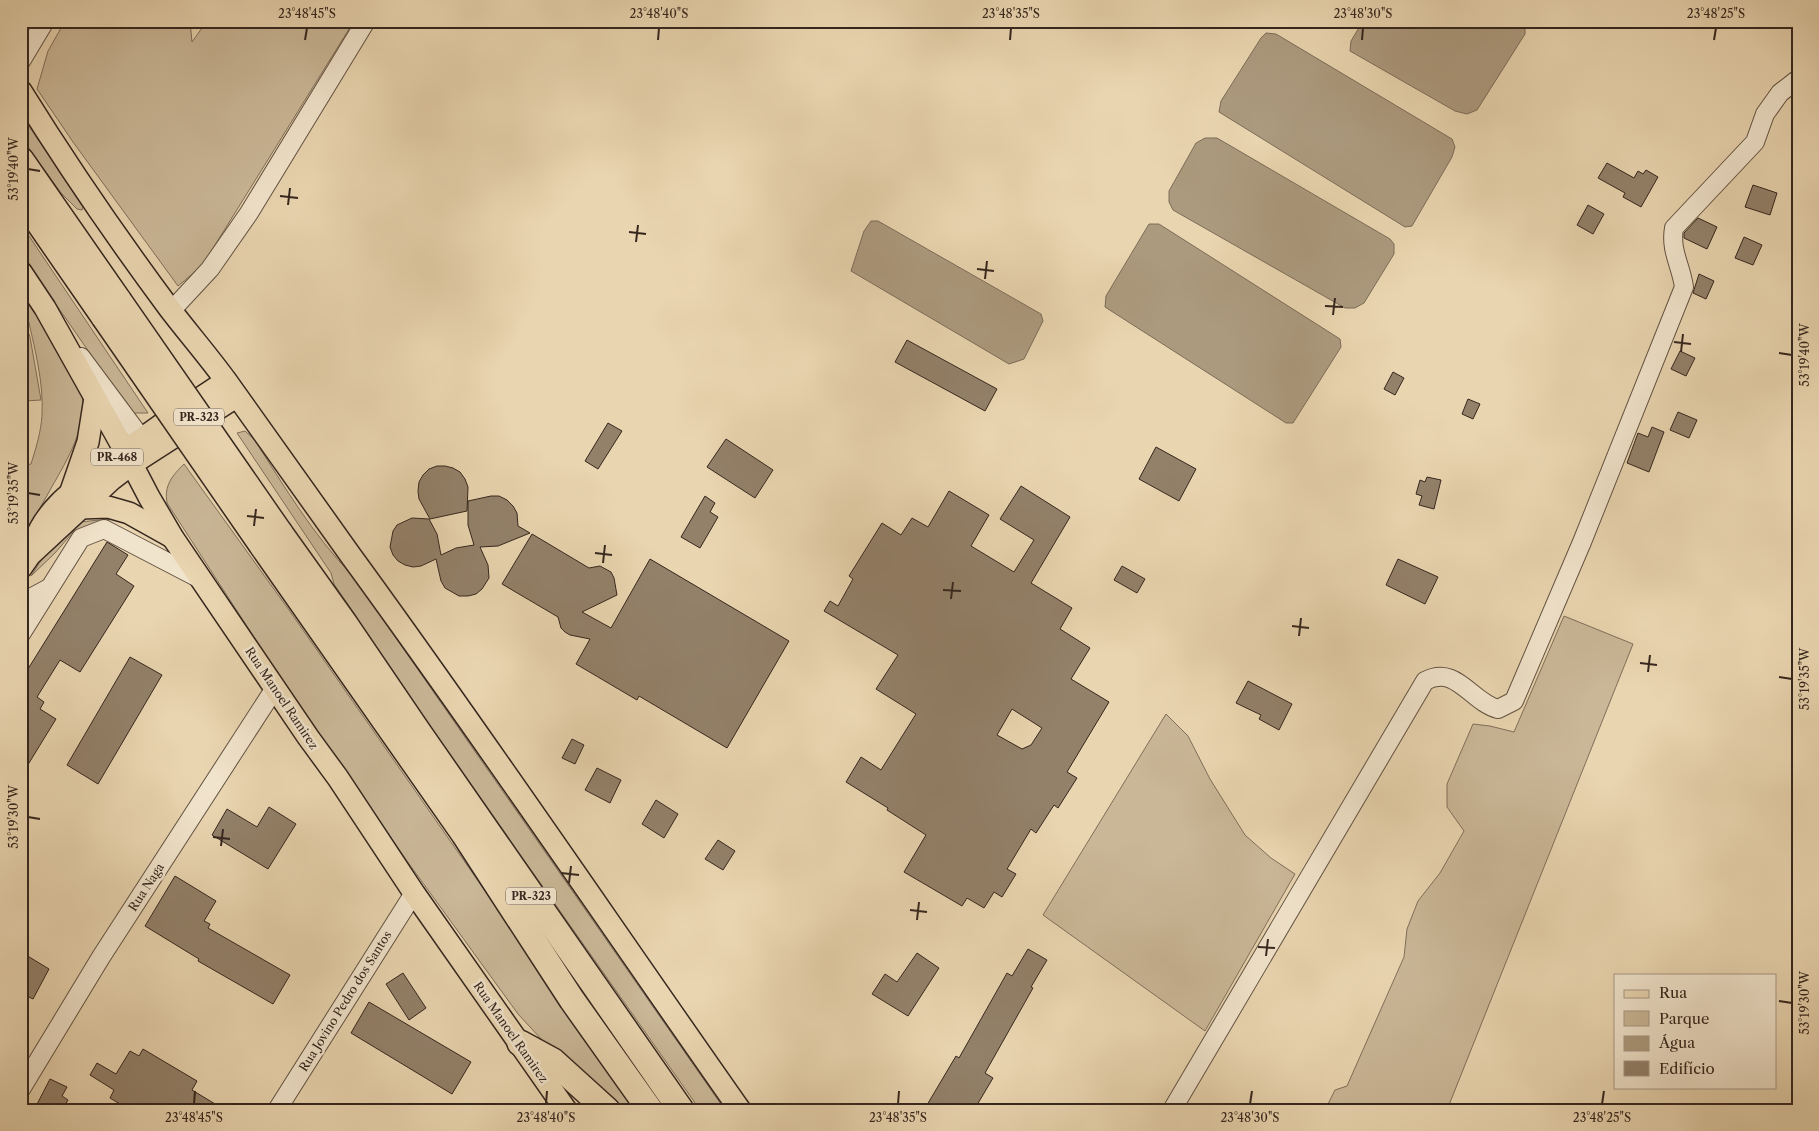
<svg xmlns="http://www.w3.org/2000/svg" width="1819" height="1131" font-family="'Libre Caslon Text',serif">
  <rect width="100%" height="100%" fill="#e9d5b0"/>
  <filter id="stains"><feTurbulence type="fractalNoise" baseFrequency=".004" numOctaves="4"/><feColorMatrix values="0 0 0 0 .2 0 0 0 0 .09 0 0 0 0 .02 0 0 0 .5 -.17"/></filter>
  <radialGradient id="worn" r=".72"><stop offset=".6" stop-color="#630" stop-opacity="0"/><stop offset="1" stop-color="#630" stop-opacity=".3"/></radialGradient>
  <g fill="#cab797" stroke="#806e5a">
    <path d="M65,21H190L192,42L207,21H354L202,266L178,286L73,142L37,89L48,51Z"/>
    <path d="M21,114L83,207L82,210L77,209L61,193L21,137Z"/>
    <path d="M21,224L148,413H135L130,411L21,254Z"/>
    <path d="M21,292C37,314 83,376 83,400C84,435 65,463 49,492C40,508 30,525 21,542V466L31,464C36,448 41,432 42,415C44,382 34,346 27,314L21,305Z"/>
    <path d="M21,311L30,337L41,400L24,401V373L21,372Z"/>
    <path d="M245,431L254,439C284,486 313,535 352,575L725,1110H700L448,752L334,584L331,573L237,433Z"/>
    <path d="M184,464L289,610L638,1110H623L555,1054L518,1014L407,861L263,651L167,503C164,485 172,476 184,464Z"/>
    <path d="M109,519L108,525L86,527L74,531L55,553L31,576L49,548L80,522Z"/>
    <path d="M1564,616L1633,644L1447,1110H1325L1335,1090L1347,1086L1404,957L1407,929L1418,901L1440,873L1464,831L1447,807V784L1473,724L1490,726L1514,732Z"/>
    <path d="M1166,714L1188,736L1210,779L1245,835L1271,858L1295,874L1205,1031L1043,915Z"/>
  </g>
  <g fill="#ac9a7e" stroke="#7c6c58">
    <path d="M1363,21H1525V34L1477,110L1467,114L1455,111L1350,51L1351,41Z"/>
    <path d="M1266,33L1276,34L1452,139L1455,147L1452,157L1412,226L1405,227L1219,112L1221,101L1261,38Z"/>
    <path d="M1205,138H1217L1390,239L1394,244V254L1364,303L1355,308H1345L1173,210L1169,202V191L1196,143Z"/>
    <path d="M871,221H878L1041,314L1043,321L1024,359L1009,364L851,271L864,231Z"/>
    <path d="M1149,224H1159L1340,339L1341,347L1293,423H1286L1105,307L1106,296Z"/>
  </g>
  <g fill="#93816a" stroke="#35261e" fill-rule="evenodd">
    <path d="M1607,163L1634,178L1638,171L1643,174L1646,170L1658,177L1641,207L1623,197L1625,193L1598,178Z"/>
    <path d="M1753,185L1777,193L1770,215L1745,207Z"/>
    <path d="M1588,205L1604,214L1593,234L1577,225Z"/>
    <path d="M1698,218L1717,227L1707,249L1684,238V233Z"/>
    <path d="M1744,237L1762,245L1753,265L1735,258Z"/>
    <path d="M1699,274L1714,281L1706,299L1693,293Z"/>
    <path d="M907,340L997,389L985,411L895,362Z"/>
    <path d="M1680,351L1695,358L1686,376L1671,369Z"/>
    <path d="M1393,372L1404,378L1395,395L1384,389Z"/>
    <path d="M1468,399L1480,404L1473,419L1462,414Z"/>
    <path d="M1678,412L1697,420L1689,438L1670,430Z"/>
    <path d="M608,423L622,431L598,469L585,461Z"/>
    <path d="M1652,427L1664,432L1649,472L1627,463L1638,433L1648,437Z"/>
    <path d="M726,439L773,470L755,498L707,467Z"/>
    <path d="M1156,447L1196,469L1179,501L1139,479Z"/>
    <path d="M437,466H445L453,468L460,472L465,479L468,487L467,511L430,519L419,499L418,491L419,482L423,475L429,469Z"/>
    <path d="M1427,477L1441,480L1434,509L1419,505L1422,496L1416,494L1420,480L1425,482Z"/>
    <path d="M1021,486L1070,517L1031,583L1072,608L1060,629L1090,648L1071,679L1109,702L1067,772L1077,778L1058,808L1054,805L1036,833L1031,829L1007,869L1016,874L1002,897L994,892L984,908L967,898L962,906L904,872L926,835L887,810L888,808L846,782L861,757L881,770L916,714L876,689L898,655L824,611L830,601L838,606L853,579L849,576L882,523L901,535L912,518L928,527L949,491L989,515L971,546L1014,572L1034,540L1000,519ZM1012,709L1042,728L1031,745L1022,749L997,735Z"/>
    <path d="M491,496H499L507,500L513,506L517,513L518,526L530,533L498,546L480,547L488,565L489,578L482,589L476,594L468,596H459L445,588L441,581L436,559L421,566L413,567L405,565L398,561L393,555L390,547L393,531L397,525L412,518L429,519L437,534L441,555L456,548L474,545L468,525V501Z"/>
    <path d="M705,496L715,503L710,512L718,517L700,548L681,537Z"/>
    <path d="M532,534L589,568L600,566L611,572L614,578L617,595L582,612L611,628L650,559L789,641L727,748L639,696L637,700L576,664L590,639L570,635L565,632L561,628L558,617L502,584Z"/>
    <path d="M107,542L128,555L116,574L134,586L80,672L60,660L37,697L44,702L40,709L56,719L21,776V688L27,679L23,677Z"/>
    <path d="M1398,559L1438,577L1425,604L1386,585Z"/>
    <path d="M1122,566L1145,579L1137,593L1114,580Z"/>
    <path d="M130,657L162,675L98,784L67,765Z"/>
    <path d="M1248,681L1292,704L1279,730L1259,719L1261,715L1236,703Z"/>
    <path d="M572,739L584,745L575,764L562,758Z"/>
    <path d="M597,768L621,780L610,803L585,790Z"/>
    <path d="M656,800L678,814L664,838L642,824Z"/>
    <path d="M269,807L296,824L268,869L212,835L227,809L257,827Z"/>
    <path d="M718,840L735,851L723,870L705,859Z"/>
    <path d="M175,876L216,901L204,921L210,924L208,928L290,975L273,1004L198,961L199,959L145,926Z"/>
    <path d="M1028,949L1047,960L1031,987L1033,988L985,1073L993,1078L974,1110H924L956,1056L959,1058L1007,973L1012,976Z"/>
    <path d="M917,953L939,968L908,1016L872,994L885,974L897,982Z"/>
    <path d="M26,955L49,969L33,999L21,993V964Z"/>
    <path d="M403,973L426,1008L409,1020L386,984Z"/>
    <path d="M369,1002L471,1062L452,1094L351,1033Z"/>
    <path d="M143,1049L197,1081L192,1090L225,1110H130L110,1098L114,1090L90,1075L97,1063L116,1074L130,1051L139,1056Z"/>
    <path d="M50,1079L67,1087L62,1096L68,1100L62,1110H34Z"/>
  </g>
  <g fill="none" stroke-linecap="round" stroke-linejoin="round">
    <g stroke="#625242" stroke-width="20">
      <g id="minor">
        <path d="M21,61L45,21"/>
        <path d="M171,311L210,269L249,213L366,21"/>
        <path d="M81,357L142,439"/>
        <path d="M21,603L49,588"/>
        <path d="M21,634L81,538L104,529L202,580"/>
        <path d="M21,1089L101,957L275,688"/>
        <path d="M277,1110L414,893"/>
        <path d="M1172,1110L1425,681C1456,664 1471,702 1498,709L1514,701L1582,542L1684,287C1681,265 1670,251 1674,228L1755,142L1765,114L1780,93L1798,79"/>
      </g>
    </g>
    <g stroke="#35261e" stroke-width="24">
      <g id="major">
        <path d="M21,91C67,165 117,238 169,308C188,333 209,357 227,382C268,440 309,498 351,556C484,738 610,925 740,1110"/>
        <path d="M21,272L45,308L125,451L149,497L173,538L308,737L338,778L414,893L566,1110"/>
        <path d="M71,491L88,442L95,398"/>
        <path d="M80,508L108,507L129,513L172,537"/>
        <path d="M34,543C46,506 81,485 109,463C147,434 186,407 226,381"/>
        <path d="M21,568L30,555L111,480L132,464L236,397"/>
      </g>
    </g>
    <g stroke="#35261e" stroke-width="28">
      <g id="highway">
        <path d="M21,160L119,301"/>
        <path d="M21,197L104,317"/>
        <path d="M280,533L345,624L417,730L681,1110"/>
        <path d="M261,544L464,834L572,1000L650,1110"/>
        <path d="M520,1043L553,1061L607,1110"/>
      </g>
    </g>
    <use href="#minor" stroke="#f1e4cc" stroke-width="18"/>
    <use href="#major" stroke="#e9d5b0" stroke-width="21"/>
    <use href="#highway" stroke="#e9d5b0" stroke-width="25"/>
    <g stroke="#35261e" stroke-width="28" stroke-linecap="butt">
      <g id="highway-bridge">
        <path d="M119,301L280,533"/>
        <path d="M104,317L261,544"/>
      </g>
    </g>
    <use href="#highway-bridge" stroke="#e9d5b0" stroke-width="25"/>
  </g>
  <path fill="none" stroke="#35261e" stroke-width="2" d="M305,40L307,28M658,40L659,28M1010,40L1011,28M1362,40L1363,28M1714,40L1716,28M28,169L40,171M280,196L298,198M288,205L290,188M629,232L646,234M636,242L638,225M977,269L994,271M985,279L987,261M1325,306L1343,307M1333,315L1335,298M1674,342L1691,344M1681,352L1683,334M1779,353L1792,355M28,493L40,495M247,516L264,518M254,526L256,509M595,553L612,555M603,563L605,545M943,590L961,591M951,599L953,582M1292,626L1309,628M1299,636L1301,618M1640,663L1657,665M1648,672L1650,655M1779,677L1792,679M28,817L40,819M213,837L230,839M221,846L223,829M561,873L579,875M569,883L571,866M910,910L927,912M917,920L919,902M1258,947L1275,948M1266,956L1268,939M1779,1001L1792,1003M194,1104L195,1091M546,1104L547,1091M898,1104L899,1091M1250,1104L1252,1091M1602,1104L1604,1091"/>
  <g text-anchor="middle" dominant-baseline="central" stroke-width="5" stroke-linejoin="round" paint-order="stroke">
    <g fill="#f1e4cc" stroke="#6d5f52" stroke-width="1">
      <rect x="174" y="408.5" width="50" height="17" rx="4"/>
      <rect x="91" y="448.5" width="52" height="17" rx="4"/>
      <rect x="506" y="887.5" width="50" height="17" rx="4"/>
    </g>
    <g font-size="11" font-weight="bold" fill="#35261e">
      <text x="199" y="417">PR-323</text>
      <text x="117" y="457">PR-468</text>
      <text x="531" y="896">PR-323</text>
    </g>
    <g font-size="12" fill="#35261e" stroke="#f1e4cc">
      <text transform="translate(282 698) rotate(56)">Rua Manoel Ramirez</text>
      <text transform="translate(146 887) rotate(-57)">Rua Naga</text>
      <text transform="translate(345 1001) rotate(-58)">Rua Jovino Pedro dos Santos</text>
      <text transform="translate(511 1032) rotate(55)">Rua Manoel Ramirez</text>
    </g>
  </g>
  <rect width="1819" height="1131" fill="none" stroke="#e9d5b0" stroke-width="55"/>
  <rect x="1614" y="974" width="162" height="115" fill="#f1e4cc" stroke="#a69886"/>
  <rect x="1624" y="990" width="25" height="8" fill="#e9d5b0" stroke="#a69886"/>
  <text x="1659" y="998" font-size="15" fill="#35261e">Rua</text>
  <rect x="1624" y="1011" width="25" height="15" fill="#cab797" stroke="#a69886"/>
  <text x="1659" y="1024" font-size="15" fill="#35261e">Parque</text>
  <rect x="1624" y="1036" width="25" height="15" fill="#ac9a7e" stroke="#a69886"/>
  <text x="1659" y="1048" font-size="15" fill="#35261e">Água</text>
  <rect x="1624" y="1061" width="25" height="15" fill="#93816a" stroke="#a69886"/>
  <text x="1659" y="1074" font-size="15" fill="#35261e">Edifício</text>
  <rect x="28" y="28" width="1764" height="1076" fill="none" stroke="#35261e" stroke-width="2"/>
  <g font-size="12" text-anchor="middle" fill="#35261e">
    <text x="307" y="18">23°48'45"S</text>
    <text x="659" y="18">23°48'40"S</text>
    <text x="1011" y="18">23°48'35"S</text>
    <text x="1363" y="18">23°48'30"S</text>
    <text x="1716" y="18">23°48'25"S</text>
    <text transform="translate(14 169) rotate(-90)" y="4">53°19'40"W</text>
    <text transform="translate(1805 355) rotate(-90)" y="4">53°19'40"W</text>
    <text transform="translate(14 493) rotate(-90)" y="4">53°19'35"W</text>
    <text transform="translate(1805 679) rotate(-90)" y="4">53°19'35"W</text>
    <text transform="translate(14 817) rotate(-90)" y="4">53°19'30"W</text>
    <text transform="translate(1805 1003) rotate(-90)" y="4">53°19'30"W</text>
    <text x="194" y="1122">23°48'45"S</text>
    <text x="546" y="1122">23°48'40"S</text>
    <text x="898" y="1122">23°48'35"S</text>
    <text x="1250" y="1122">23°48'30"S</text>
    <text x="1602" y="1122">23°48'25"S</text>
  </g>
  <rect width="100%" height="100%" filter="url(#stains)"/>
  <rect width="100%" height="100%" fill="url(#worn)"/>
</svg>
